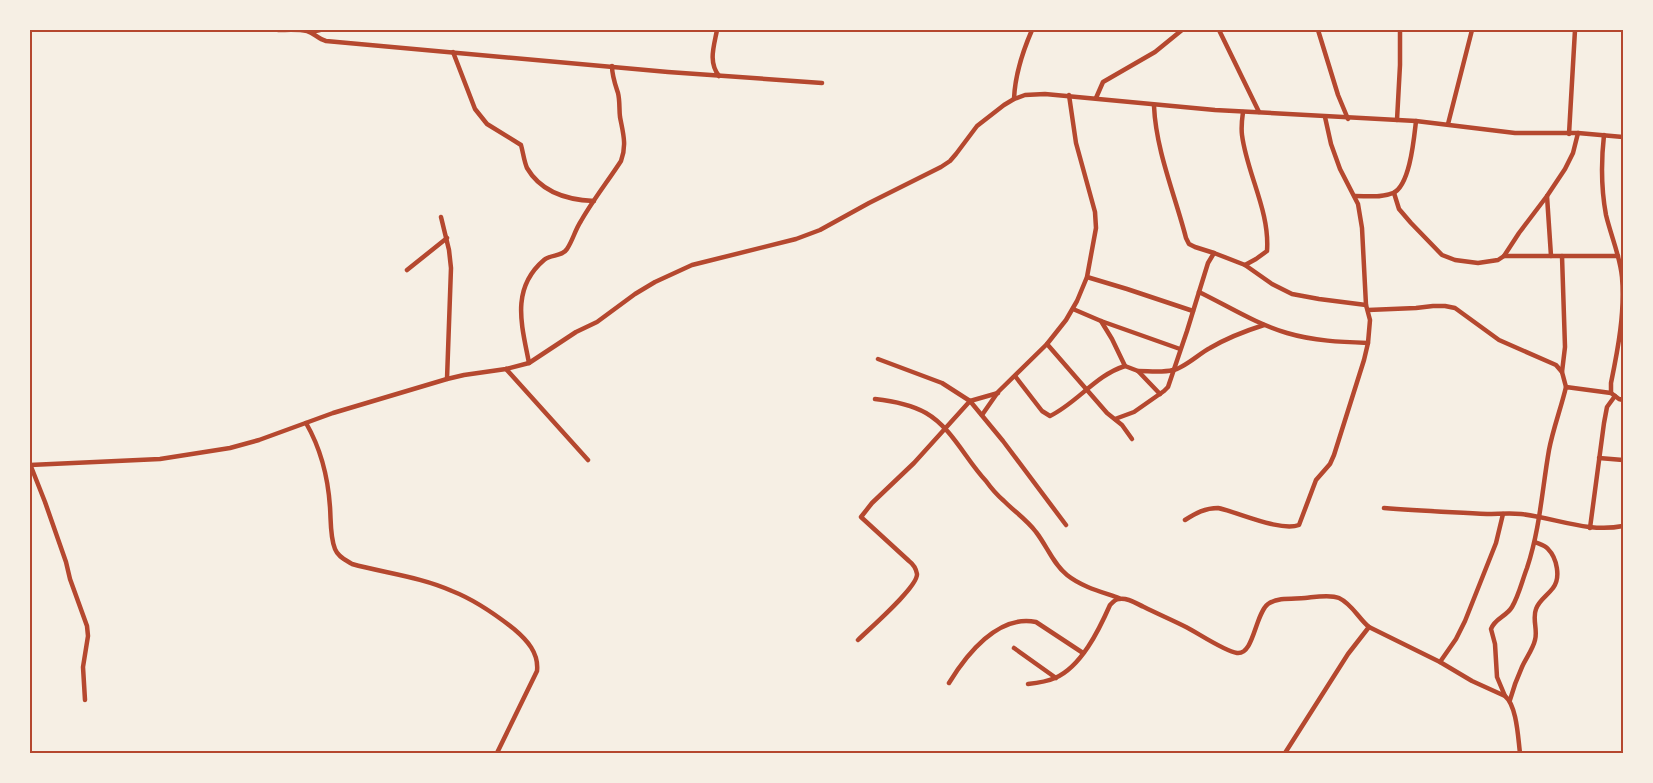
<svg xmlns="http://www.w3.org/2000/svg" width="1653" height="783" font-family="'Source Serif 4',serif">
  <rect width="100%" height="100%" fill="#f6efe4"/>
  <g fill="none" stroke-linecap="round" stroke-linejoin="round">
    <g stroke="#b5482f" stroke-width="4.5">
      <path d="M278,30C287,30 298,29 307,31C314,33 318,39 326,41L668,72L822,83"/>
      <path d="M717,30C714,46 708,62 719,76"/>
      <path d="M1219,30L1259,112"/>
      <path d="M1318,30L1338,95L1348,119"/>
      <path d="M311,32L320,30"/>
      <path d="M453,52L475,109L487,124L521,145C523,152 524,161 527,168C541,192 567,200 594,201"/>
      <path d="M1096,98L1103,82L1155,52L1182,30"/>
      <path d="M1014,99C1015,74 1022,53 1032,30"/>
      <path d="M1154,106C1156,151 1175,195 1186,238L1189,244L1195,247L1214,253L1245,265L1272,284L1292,294L1319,299L1366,305"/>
      <path d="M1243,112C1242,119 1241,127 1242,135C1247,174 1270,211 1267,251L1256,259L1245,265"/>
      <path d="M1397,120L1400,65V30"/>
      <path d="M1448,124L1472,30"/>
      <path d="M1569,134L1575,30"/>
      <path d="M1604,135C1601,162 1601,188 1606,215C1611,236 1620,256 1622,277C1625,312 1618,349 1611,383V393"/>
      <path d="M1394,193L1399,209L1411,223L1442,255L1455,260L1478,263L1498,260L1504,256L1519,233L1547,196L1565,169L1573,153L1578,133"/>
      <path d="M1355,196C1368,196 1382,198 1393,193C1410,186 1414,138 1416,121"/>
      <path d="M1547,196L1551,256"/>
      <path d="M441,217L449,250L451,268L447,379"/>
      <path d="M1504,256H1618"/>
      <path d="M407,270L447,238"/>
      <path d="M1087,277L1127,289L1193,311"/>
      <path d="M1199,292L1208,263L1214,253"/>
      <path d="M1073,309L1101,321L1180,349"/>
      <path d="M1368,310L1416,308L1433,306H1445L1455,308L1499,340L1556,365L1562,372L1566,387"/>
      <path d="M1101,321L1112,339L1125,366"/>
      <path d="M1047,344L1107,413L1122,425L1132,439"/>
      <path d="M878,359L942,383L970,401L1003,441L1066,525"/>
      <path d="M529,363C522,326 510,289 544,260C551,254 562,257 567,249C573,240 575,230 581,221C593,200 608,181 621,161C627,145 623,133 620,117C619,109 620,101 618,93C615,84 612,76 612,66"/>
      <path d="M506,369L588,460"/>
      <path d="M1138,371C1149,371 1162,373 1173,370C1183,369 1200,353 1210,348C1227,338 1245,331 1264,325"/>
      <path d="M1562,372L1565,347L1562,256"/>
      <path d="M1015,376L1042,411L1050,416C1077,403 1096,375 1125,366L1138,371L1160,394"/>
      <path d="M875,399C893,401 910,404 926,413C952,428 966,460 986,481C991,488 997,495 1004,501C1015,512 1027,520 1036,532C1047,546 1053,564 1067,575C1082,587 1102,592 1119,598"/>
      <path d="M982,415L998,392L1047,344L1066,320L1077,301L1087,277L1096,228L1095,212L1076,143L1069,95"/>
      <path d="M1115,419L1134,412L1164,391L1168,387L1187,331L1199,292C1228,306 1256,324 1287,333C1314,341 1341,342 1368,343"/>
      <path d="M306,423C321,449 328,477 330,507C331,521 330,537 335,549C338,557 346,560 352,564C385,573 421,577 452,591C475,600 495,614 514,629C527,640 539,653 537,671L497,753"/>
      <path d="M1599,458L1623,460"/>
      <path d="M30,464L45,502L66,562L70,579L87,626L88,636L83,667L85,700"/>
      <path d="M30,465L160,459L230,448L259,440L333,413L447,379L464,375L506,369L529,363L576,332L597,322L635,294L655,282L692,265L796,239L820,230L869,203L941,167L950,161L956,154L977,126L1004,105L1014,99L1025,95L1045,94L1215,110L1416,121L1515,133H1578L1623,137"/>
      <path d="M1384,508C1418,511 1453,512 1487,514C1498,514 1510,513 1521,514C1556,518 1588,533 1623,526"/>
      <path d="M1185,520C1196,513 1205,508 1218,508C1238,512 1280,532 1299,525L1316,480L1330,464L1334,455L1364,360L1368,343L1370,320L1366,305L1362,228L1358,204L1340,169L1331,144L1325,117"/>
      <path d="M1590,528L1604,423L1607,407L1615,396"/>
      <path d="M858,640C869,629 918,587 917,574C916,568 913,564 909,561L861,517L872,503L914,463L970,401L998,393"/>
      <path d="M1014,648L1056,678"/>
      <path d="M1440,662L1456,639L1465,621L1496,543L1503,514"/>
      <path d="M949,683C966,655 998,614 1036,622L1083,653"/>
      <path d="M1028,684C1037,683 1046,682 1055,678C1081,667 1099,630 1110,605C1112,603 1115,599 1119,599C1127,597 1137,604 1144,607C1158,614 1172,620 1186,627C1198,633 1224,651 1237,653C1254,655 1255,614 1268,604C1278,597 1294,599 1305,598C1315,597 1330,594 1339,598C1352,604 1359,619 1369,627L1440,662L1472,681L1505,696C1517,706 1518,738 1520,753"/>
      <path d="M1505,696L1497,677L1495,644L1491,629C1495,618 1506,617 1512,607C1519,595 1522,581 1527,568C1540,529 1542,490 1549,450C1553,429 1561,408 1566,387L1611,393L1619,399L1623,400"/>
      <path d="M1510,700C1513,689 1517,678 1522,667C1526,658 1533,649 1535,640C1538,630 1532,619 1536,609C1539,600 1547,596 1553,588C1561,578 1557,558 1548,549C1545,545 1539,544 1535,542"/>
      <path d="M1285,753L1348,654L1369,627"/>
    </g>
  </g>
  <rect width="1653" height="783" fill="none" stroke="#f6efe4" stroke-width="62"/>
  <rect x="31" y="31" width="1591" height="721" fill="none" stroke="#b5482f" stroke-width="2"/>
</svg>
